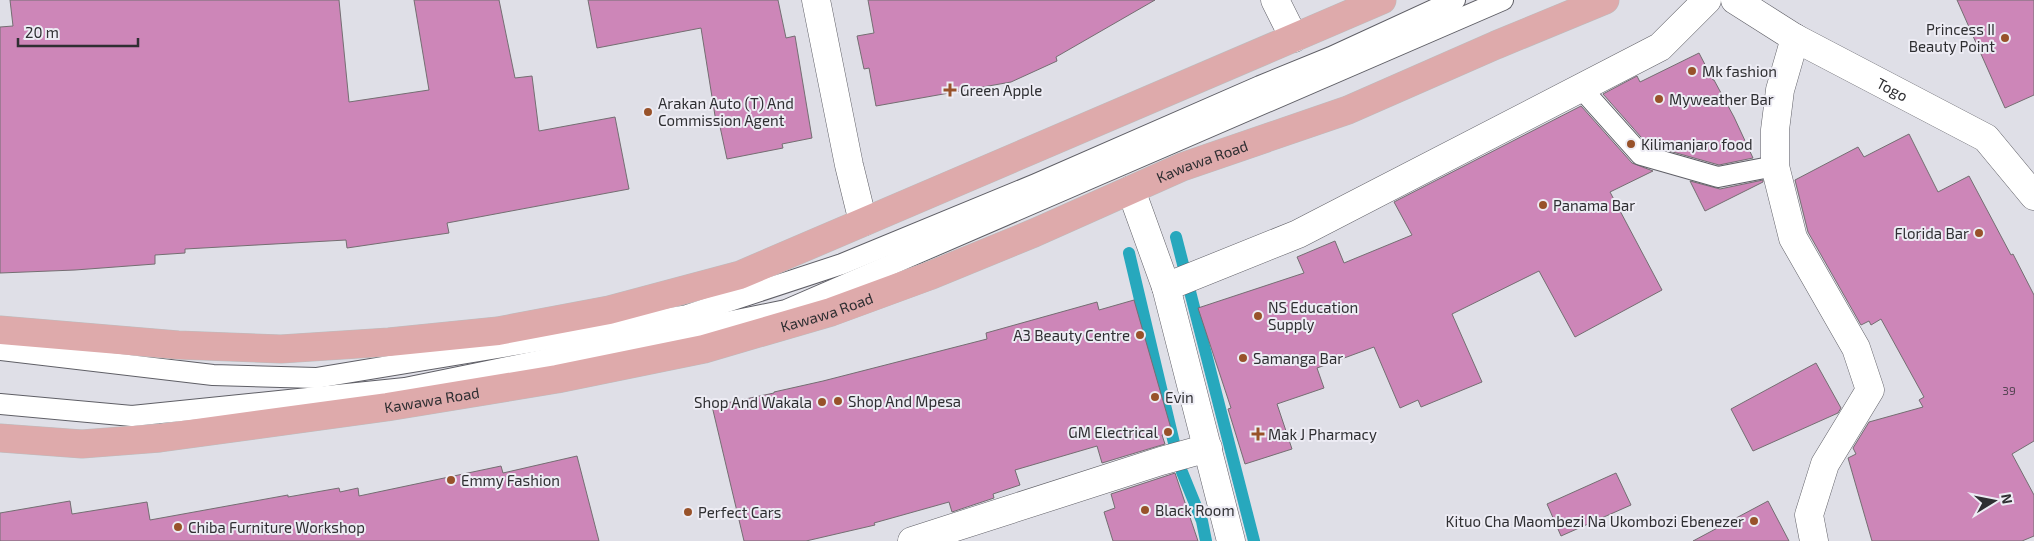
<svg xmlns="http://www.w3.org/2000/svg" width="2034" height="541" font-family="'Exo 2',sans-serif">
  <rect width="100%" height="100%" fill="#dfdfe7"/>
  <g fill="none" stroke-linecap="round" stroke-linejoin="round">
    <g stroke="#27a8bd" stroke-width="12">
      <path d="M1176,237L1254,541"/>
      <path d="M1129,253L1174,443"/>
      <path d="M1182,472L1202,521L1206,541"/>
    </g>
  </g>
  <g fill="#cd86b8" stroke="#746e72">
    <path d="M10,0H339L349,102L429,90L414,0H499L515,78L532,76L539,131L615,117L629,189L447,223L449,233L347,248L346,240L185,249V253L155,255V264L75,270L0,273V27L13,26Z"/>
    <path d="M588,0H778L786,38L795,36L812,138L782,144L783,148L727,159L719,122H716L701,28L597,48Z"/>
    <path d="M868,0H1155L1056,57L1057,61L1011,82L876,106L869,68L864,69L857,36L874,33Z"/>
    <path d="M1957,0H2034V95L2005,108Z"/>
    <path d="M1699,53L1713,80H1714L1734,117L1753,158L1719,165L1648,145L1603,94L1637,76L1640,82Z"/>
    <path d="M1581,106L1632,163L1653,171L1610,192L1662,290L1575,337L1539,271L1452,314L1482,382L1421,407L1418,400L1400,408L1374,347L1317,368L1324,388L1277,404L1292,449L1245,464L1228,409L1231,408L1198,308L1304,273L1297,257L1335,241L1344,263L1412,235L1394,202Z"/>
    <path d="M1909,134L1938,192L1969,176L2011,255L2013,254L2034,295V441L2012,454L2034,495V536L2022,541H1872L1848,458L1856,454L1853,448L1869,422L1923,407L1919,400L1924,397L1881,319L1871,325L1869,321L1861,325L1808,232L1795,180L1858,147L1864,157Z"/>
    <path d="M1763,180V182L1705,211L1690,181L1720,189Z"/>
    <path d="M1134,300L1172,432L1162,435L1165,444L1102,463L1097,446L1015,470L1020,485L993,494L994,498L952,512L949,502L874,523L875,525L806,541H744L712,406L774,393V392L823,381L987,339L986,333L1097,302L1099,310Z"/>
    <path d="M1816,363L1841,408L1838,413L1753,451L1731,409Z"/>
    <path d="M577,456L599,541H0V513L70,501L72,514L147,502L150,520L288,495V497L339,488L340,492L358,488L359,496L501,466L503,473Z"/>
    <path d="M1175,473L1198,541H1113L1104,512L1115,508L1111,494Z"/>
    <path d="M1616,473L1631,505L1561,536L1547,504Z"/>
    <path d="M1768,501L1789,541H1693Z"/>
  </g>
  <g fill="none" stroke-linecap="round" stroke-linejoin="round">
    <g stroke="#5f5f66" stroke-width="22">
      <g id="service">
        <path d="M1581,88L1641,155L1718,177L1775,166"/>
        <path d="M0,350L213,375L316,378L533,342L687,315L842,264L1036,184L1260,86L1331,57L1455,0"/>
        <path d="M0,404L132,416L405,388L786,310L1503,0"/>
      </g>
    </g>
    <g stroke="#5f5f66" stroke-width="29">
      <g id="minor">
        <path d="M816,0L849,165L863,222"/>
        <path d="M1275,0L1294,38"/>
        <path id="s1" d="M1735,0L1795,38L1986,138L2034,196"/>
        <path d="M1795,38L1780,90L1775,130V166L1793,238L1856,348L1870,390L1825,464L1809,515L1814,541"/>
        <path d="M1131,190L1166,287L1231,541"/>
        <path d="M1166,287L1298,234L1660,47L1707,0"/>
        <path d="M912,541L1161,461L1208,448"/>
      </g>
    </g>
    <g stroke="#bcbcbd" stroke-width="29">
      <g id="primary">
        <path d="M0,330L178,345L281,349L389,342L498,331L609,310L740,275L1382,0"/>
        <path id="s2" d="M0,438L82,444L160,438L387,407L557,379L704,349L831,312L929,276L1034,233L1182,167L1348,110L1496,45L1605,0"/>
      </g>
    </g>
    <use href="#service" stroke="#fff" stroke-width="20"/>
    <use href="#minor" stroke="#fff" stroke-width="28"/>
    <use href="#primary" stroke="#deaaab" stroke-width="28"/>
  </g>
  <g fill="#98522a" stroke="#edecf4" stroke-width="2">
    <circle cx="2005" cy="38" r="5"/>
    <circle cx="1692" cy="71" r="5"/>
    <path d="M947.5 82.5h5v5h5v5h-5v5h-5v-5h-5v-5h5z"/>
    <circle cx="1659" cy="99" r="5"/>
    <circle cx="648" cy="112" r="5"/>
    <circle cx="1631" cy="144" r="5"/>
    <circle cx="1543" cy="205" r="5"/>
    <circle cx="1979" cy="233" r="5"/>
    <circle cx="1258" cy="316" r="5"/>
    <circle cx="1140" cy="335" r="5"/>
    <circle cx="1243" cy="358" r="5"/>
    <circle cx="1155" cy="397" r="5"/>
    <circle cx="838" cy="401" r="5"/>
    <circle cx="822" cy="402" r="5"/>
    <circle cx="1168" cy="432" r="5"/>
    <path d="M1255.5 426.5h5v5h5v5h-5v5h-5v-5h-5v-5h5z"/>
    <circle cx="451" cy="480" r="5"/>
    <circle cx="1145" cy="510" r="5"/>
    <circle cx="688" cy="512" r="5"/>
    <circle cx="1754" cy="521" r="5"/>
    <circle cx="178" cy="527" r="5"/>
  </g>
  <g text-anchor="middle" dominant-baseline="central" stroke-width="4" stroke-linejoin="round" paint-order="stroke">
    <g font-size="12" fill="#564554">
      <text x="2009" y="390">39</text>
    </g>
    <g font-size="15" fill="#2f2f32" stroke="#edecf4" text-anchor="start">
      <text x="1995" y="29" text-anchor="end">Princess II<tspan x="1995" dy="17">Beauty Point</tspan></text>
      <text x="1702" y="71">Mk fashion</text>
      <text x="960" y="90">Green Apple</text>
      <text x="1669" y="99">Myweather Bar</text>
      <text x="658" y="103">Arakan Auto (T) And<tspan x="658" dy="17">Commission Agent</tspan></text>
      <text x="1641" y="144">Kilimanjaro food</text>
      <text x="1553" y="205">Panama Bar</text>
      <text x="1969" y="233" text-anchor="end">Florida Bar</text>
      <text x="1268" y="307">NS Education<tspan x="1268" dy="17">Supply</tspan></text>
      <text x="1130" y="335" text-anchor="end">A3 Beauty Centre</text>
      <text x="1253" y="358">Samanga Bar</text>
      <text x="1165" y="397">Evin</text>
      <text x="848" y="401">Shop And Mpesa</text>
      <text x="812" y="402" text-anchor="end">Shop And Wakala</text>
      <text x="1158" y="432" text-anchor="end">GM Electrical</text>
      <text x="1268" y="434">Mak J Pharmacy</text>
      <text x="461" y="480">Emmy Fashion</text>
      <text x="1155" y="510">Black Room</text>
      <text x="698" y="512">Perfect Cars</text>
      <text x="1744" y="521" text-anchor="end">Kituo Cha Maombezi Na Ukombozi Ebenezer</text>
      <text x="188" y="527">Chiba Furniture Workshop</text>
    </g>
    <g font-size="15" fill="#2f2f32" stroke="#edecf4">
      <text stroke="none"><textPath href="#s1" startOffset="181">Togo</textPath></text>
      <text stroke="none"><textPath href="#s2" startOffset="1245">Kawawa Road</textPath></text>
      <text stroke="none"><textPath href="#s2" startOffset="840">Kawawa Road</textPath></text>
      <text stroke="none"><textPath href="#s2" startOffset="435">Kawawa Road</textPath></text>
    </g>
  </g>
  <g transform="translate(1994 501) rotate(80)" stroke="#edecf4" stroke-width="4" paint-order="stroke">
  <path d="M0-4L9 19L0 12L-9 19Z" fill="#2f2f32"/>
  <text y="-8" font-size="14" font-weight="bold" text-anchor="middle" fill="#2f2f32">N</text>
  </g>
  <path d="M18 38v8h120v-8" fill="none" stroke="#2f2f32" stroke-width="2.5"/>
  <text x="25" y="38" font-size="15" fill="#2f2f32" stroke="#edecf4" stroke-width="4" paint-order="stroke">20 m</text>
</svg>
